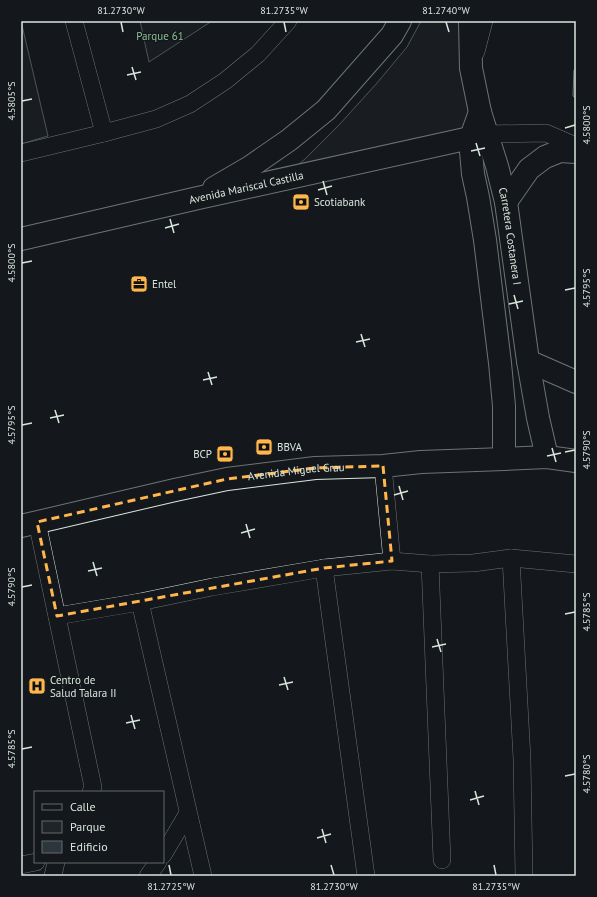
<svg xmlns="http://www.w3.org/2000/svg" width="597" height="897" font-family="'PT Sans',sans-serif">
  <rect width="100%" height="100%" fill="#14181c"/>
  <g fill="#202428" stroke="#939e99">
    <path d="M21,21L48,136L21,144Z"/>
    <path d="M140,21H212L149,62Z"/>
    <path d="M421,21H460L476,114L466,132L278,181L305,159L339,125L377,83L407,47Z"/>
  </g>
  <path fill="#2c363c" stroke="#d8e6dc" d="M576,69V98L573,96L574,70Z"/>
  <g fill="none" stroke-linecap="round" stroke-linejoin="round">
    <g stroke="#d8e6dc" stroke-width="18">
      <g id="street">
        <path d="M74,21L104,133"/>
        <path d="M476,52L484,21"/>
        <path d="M488,134L546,133L576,146"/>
        <path d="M21,153L104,133L156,119L190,104L225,81L258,54L288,21"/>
        <path d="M383,466L392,561"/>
        <path d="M37,522L93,787L91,792"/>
        <path d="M511,558L522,759L524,876"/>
        <path d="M430,564L442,860"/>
        <path d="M324,568L366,876"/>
        <path d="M140,602L203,876"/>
        <path d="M57,616L140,602L212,587L324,568L392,561L430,564L473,563L511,558L576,564"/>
        <path d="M163,855L188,813"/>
        <path d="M21,865L36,862"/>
        <path d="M53,876L56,862"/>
        <path d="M148,876L158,862"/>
      </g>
    </g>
    <g stroke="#d8e6dc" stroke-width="24">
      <g id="secondary">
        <path d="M214,188L250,167L289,140L326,110L392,35L400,21"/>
        <path id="s1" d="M21,239L198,198L488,134"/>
        <path id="s2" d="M21,526L175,490L227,479L315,468L383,466L421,462L504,459"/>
      </g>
    </g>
    <g stroke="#d8e6dc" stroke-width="24">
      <g id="primary">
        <path id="s3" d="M470,21L471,68L480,112L497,166L506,202L528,361L538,418L547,457"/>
        <path d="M480,112L470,140L473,174L478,197L485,240L500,363L504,406V459L547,457L576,461"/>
        <path d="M506,202L529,169L545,157L560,151L576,152"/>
        <path d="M528,361L576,382"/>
      </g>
    </g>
    <use href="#street" stroke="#14181c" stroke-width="17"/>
    <use href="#secondary" stroke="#14181c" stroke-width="22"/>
    <use href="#primary" stroke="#14181c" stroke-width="22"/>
  </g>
  <path d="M0 0H597V897H0ZM383,466L392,561L324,568L57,616L37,522L227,479L315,468Z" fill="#14181c" fill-opacity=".55" fill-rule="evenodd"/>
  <path fill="none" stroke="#ffb74d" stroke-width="3" stroke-dasharray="8 5" stroke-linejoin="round" d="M383,466L392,561L324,568L57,616L37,522L227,479L315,468Z"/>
  <path fill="none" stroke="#d8e6dc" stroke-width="1.5" d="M121,22L123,32M284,22L286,32M446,22L449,32M132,67L136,80M127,75L141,72M22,101L32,99M565,128L575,125M476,143L480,156M471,151L485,148M323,181L327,195M318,190L332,186M170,219L174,233M165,228L179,224M22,263L32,261M565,290L575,288M514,295L518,309M509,304L523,301M361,334L365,347M356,342L370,339M208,372L212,385M203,380L217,377M55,410L59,423M50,418L64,415M22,425L32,423M552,448L556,462M565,452L575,450M547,456L561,453M399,486L403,500M394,495L408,491M246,524L250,538M241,533L255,529M93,562L97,576M88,571L102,568M22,587L32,585M565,614L575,612M437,639L441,652M432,647L446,644M284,677L288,690M279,685L293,682M131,715L135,729M126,723L140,720M22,749L32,747M565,776L575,774M475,791L479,805M470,800L484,796M322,829L326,843M317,838L331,834M169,865L171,875M331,865L334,875M494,865L496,875"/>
  <defs>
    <g id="bank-square" transform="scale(0.9)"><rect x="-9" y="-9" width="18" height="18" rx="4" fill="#ffb74d" stroke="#14181c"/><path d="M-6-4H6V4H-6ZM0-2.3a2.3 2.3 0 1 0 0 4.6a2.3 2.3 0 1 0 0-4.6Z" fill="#111"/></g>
    <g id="office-square" transform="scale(0.9)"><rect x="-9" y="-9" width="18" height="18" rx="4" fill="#ffb74d" stroke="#14181c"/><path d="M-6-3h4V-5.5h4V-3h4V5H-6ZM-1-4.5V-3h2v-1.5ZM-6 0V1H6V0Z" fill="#111"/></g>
    <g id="hospital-square" transform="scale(0.9)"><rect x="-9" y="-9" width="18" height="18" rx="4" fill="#ffb74d" stroke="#14181c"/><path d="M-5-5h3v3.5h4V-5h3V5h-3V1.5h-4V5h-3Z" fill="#111"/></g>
  </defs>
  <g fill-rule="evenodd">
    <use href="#bank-square" x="301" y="202"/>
    <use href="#office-square" x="139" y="284"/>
    <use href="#bank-square" x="264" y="447"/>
    <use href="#bank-square" x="225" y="454"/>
    <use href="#hospital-square" x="37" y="686"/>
  </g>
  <g text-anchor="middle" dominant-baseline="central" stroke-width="3" stroke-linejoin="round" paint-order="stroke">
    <g font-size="11" fill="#8ac095" stroke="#14181c">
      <text x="160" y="36">Parque 61</text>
    </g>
    <g font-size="11" fill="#d8e6dc" stroke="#14181c">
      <text stroke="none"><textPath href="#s1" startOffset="231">Avenida Mariscal Castilla</textPath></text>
      <text stroke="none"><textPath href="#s3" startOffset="220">Carretera Costanera I</textPath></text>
      <text stroke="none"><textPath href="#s2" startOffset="281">Avenida Miguel Grau</textPath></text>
    </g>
    <g font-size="11" fill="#d8e6dc" stroke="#14181c" text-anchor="start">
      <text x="314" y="202">Scotiabank</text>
      <text x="152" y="284">Entel</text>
      <text x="277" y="447">BBVA</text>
      <text x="212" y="454" text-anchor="end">BCP</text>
      <text x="50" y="680">Centro de<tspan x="50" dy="13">Salud Talara II</tspan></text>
    </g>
  </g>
  <rect width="597" height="897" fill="none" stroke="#14181c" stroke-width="44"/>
  <rect x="34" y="791" width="130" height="72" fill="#14181c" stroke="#626a69"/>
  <rect x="42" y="804" width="20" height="6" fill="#14181c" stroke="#626a69"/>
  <text x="70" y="811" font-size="12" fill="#d8e6dc">Calle</text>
  <rect x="42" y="821" width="20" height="12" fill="#202428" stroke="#626a69"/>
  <text x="70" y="831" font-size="12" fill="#d8e6dc">Parque</text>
  <rect x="42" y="841" width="20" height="12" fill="#2c363c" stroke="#626a69"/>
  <text x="70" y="851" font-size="12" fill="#d8e6dc">Edificio</text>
  <rect x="22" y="22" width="553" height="853" fill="none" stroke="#d8e6dc" stroke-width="1.5"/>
  <g font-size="10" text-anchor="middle" fill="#d8e6dc">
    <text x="121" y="14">81.2730°W</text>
    <text x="284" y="14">81.2735°W</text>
    <text x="446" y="14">81.2740°W</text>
    <text transform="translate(11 101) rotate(-90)" y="4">4.5805°S</text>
    <text transform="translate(586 125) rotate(-90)" y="4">4.5800°S</text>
    <text transform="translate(11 263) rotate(-90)" y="4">4.5800°S</text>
    <text transform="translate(586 288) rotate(-90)" y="4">4.5795°S</text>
    <text transform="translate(11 425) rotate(-90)" y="4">4.5795°S</text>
    <text transform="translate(586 450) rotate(-90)" y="4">4.5790°S</text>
    <text transform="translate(11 587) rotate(-90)" y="4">4.5790°S</text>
    <text transform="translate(586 612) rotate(-90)" y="4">4.5785°S</text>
    <text transform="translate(11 749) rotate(-90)" y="4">4.5785°S</text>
    <text transform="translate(586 774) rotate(-90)" y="4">4.5780°S</text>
    <text x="171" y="890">81.2725°W</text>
    <text x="334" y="890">81.2730°W</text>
    <text x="496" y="890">81.2735°W</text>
  </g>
</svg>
